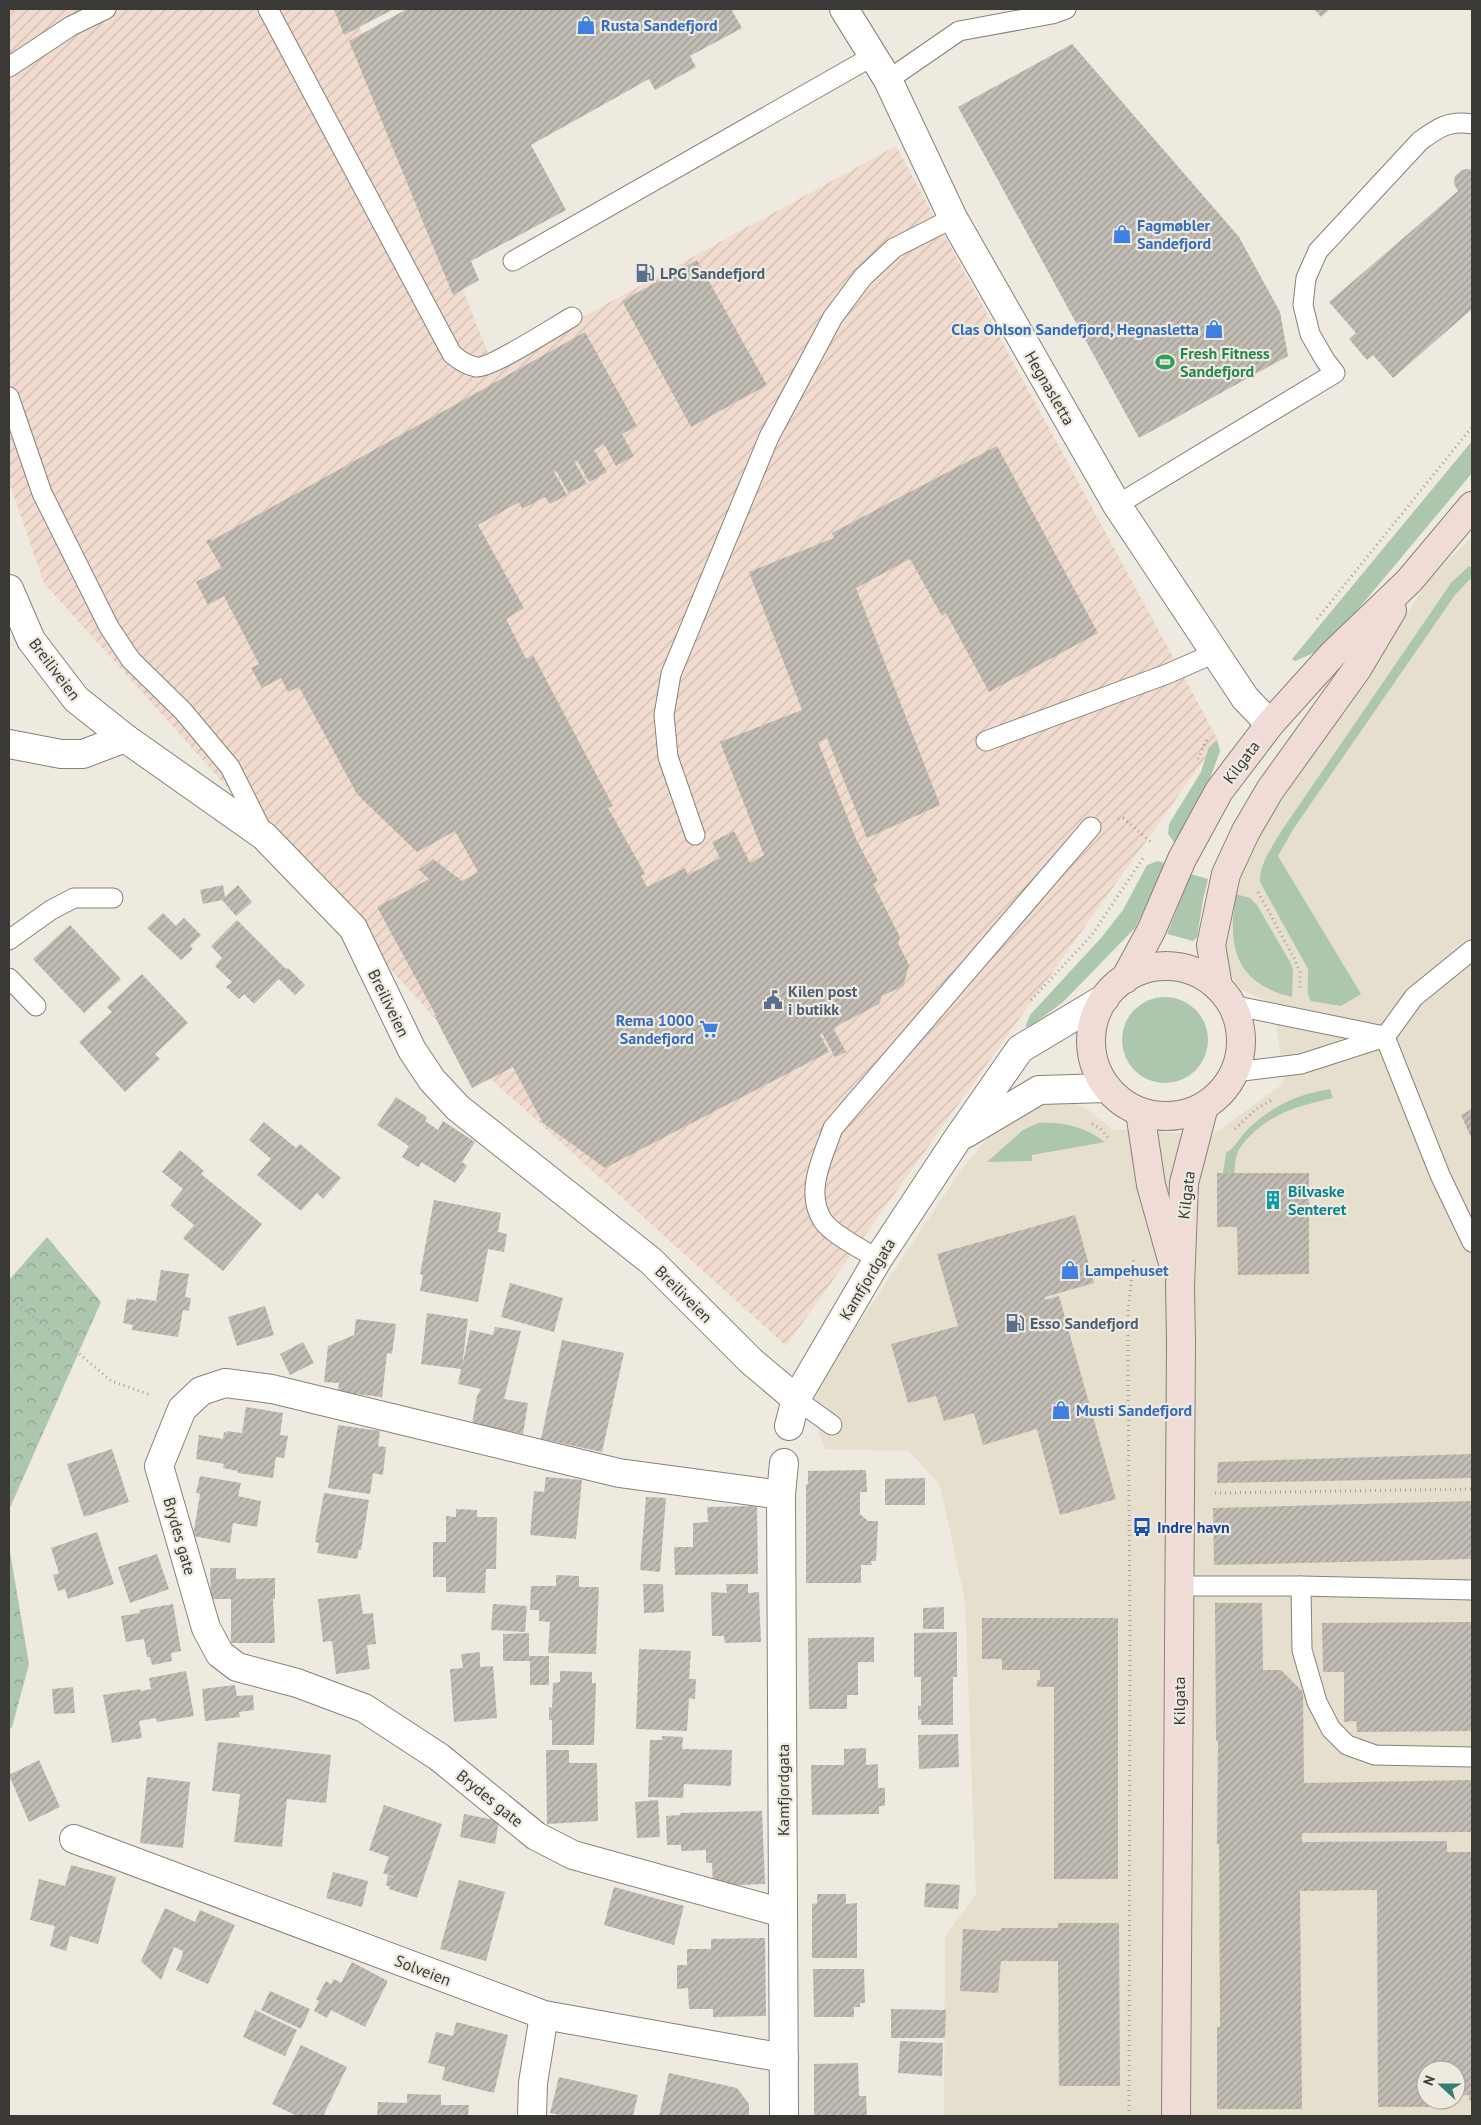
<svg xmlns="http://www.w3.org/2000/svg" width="1481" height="2125" font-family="'PT Sans',sans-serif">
  <defs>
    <pattern id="industrial-furrows" width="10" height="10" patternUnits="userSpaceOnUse" patternTransform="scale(1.25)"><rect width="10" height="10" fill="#f1dbce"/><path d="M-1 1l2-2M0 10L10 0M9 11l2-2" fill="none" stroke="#cfbdb2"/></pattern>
    <pattern id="forest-crowns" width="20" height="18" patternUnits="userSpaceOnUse" patternTransform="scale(1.25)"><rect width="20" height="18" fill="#acc7ae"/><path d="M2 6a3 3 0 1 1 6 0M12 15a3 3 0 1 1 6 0" fill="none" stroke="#8da38e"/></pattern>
    <pattern id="building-hatch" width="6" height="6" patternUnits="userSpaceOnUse" patternTransform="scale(1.25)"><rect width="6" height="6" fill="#c1bdb4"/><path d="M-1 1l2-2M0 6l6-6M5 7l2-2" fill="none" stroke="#9e9b93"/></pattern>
  </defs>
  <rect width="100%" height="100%" fill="#eeeae0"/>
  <path fill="#e6dfce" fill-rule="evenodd" d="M1472,537V2116H944L945,1937L976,1894L965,1601L940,1485L909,1451L825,1449L807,1401L961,1170L994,1131L1034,1104L1065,1100L1086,1108L1112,1129L1212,1135L1284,1083L1274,1005L1240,989L1223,963L1225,912L1255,840L1431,577ZM1426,2070H1456V2100H1426Z"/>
  <path fill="url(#industrial-furrows)" d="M9,9H352L493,366L896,146L1218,740L786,1346L483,1072L44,583L9,482Z"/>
  <g fill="#acc7ae">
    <path d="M1472,441V473L1344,626L1329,642L1316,652L1295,661L1292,659Z"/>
    <path d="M1469,566L1472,568V577L1455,595L1294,828L1278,856L1361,994L1341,1006L1311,1001C1305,992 1309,980 1308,969L1260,882C1259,865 1272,847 1280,833L1451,583Z"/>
    <path d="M1217,740L1220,751L1208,784L1178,842H1174L1168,834L1169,824L1201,772L1209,747Z"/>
    <path d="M1158,861L1164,863L1165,867L1135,928L1063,1002L1032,1025L1025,1027L1030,1015L1101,938L1123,910L1147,865Z"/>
    <path d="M1191,874L1208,879L1203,900L1197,937L1193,941L1167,934Z"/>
    <path d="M1236,894L1250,898L1257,905L1290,962L1293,970L1292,997C1235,983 1227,947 1236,894Z"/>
    <circle cx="1165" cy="1040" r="43"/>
    <path d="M1330,1089L1333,1098C1302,1105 1274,1112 1251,1135C1246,1140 1240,1146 1237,1154C1235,1160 1235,1167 1234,1173H1223L1226,1153C1235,1148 1240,1137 1247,1130C1272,1106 1295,1095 1330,1089Z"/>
    <path d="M1038,1123C1064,1122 1083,1126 1105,1142L1032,1155V1161L987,1162L1023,1130Z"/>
  </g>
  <g fill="url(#forest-crowns)">
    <path d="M47,1237L101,1302L9,1510V1280Z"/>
    <path d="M9,1546L29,1664L12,1727L9,1730Z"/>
  </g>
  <g fill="url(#building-hatch)">
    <path d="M334,9H394L344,35Z"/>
    <path d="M407,9H731L742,28L690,56L696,67L655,90L649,79L531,145L566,210L471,261L479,280L453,295L349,41Z"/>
    <path d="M1314,9H1330L1321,17Z"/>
    <path d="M1072,44L1239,237L1280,312L1288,356L1139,438L958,107Z"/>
    <path d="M1468,169L1472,170V309L1393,378L1373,355L1367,360L1349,339L1356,333L1329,302L1458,191L1454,184L1455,176L1462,170Z"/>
    <path d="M697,260L767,385L691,427L622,301Z"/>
    <path d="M585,332L637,426L622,434L634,456L616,466L604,444L594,450L607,472L589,482L577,460L574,461L587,484L569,493L556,471L554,472L567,495L550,504L545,497L522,509L519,502L478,525L524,608L506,619L526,659L533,655L613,806L608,808L645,874L641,876L647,887L685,868L688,875L720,858L712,842L734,831L750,863L764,855L720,742L802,710L749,572L834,538L832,533L997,446L1098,633L989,692L946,613L942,616L910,559L856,588L940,805L867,838L827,738L818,742L856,839L878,881L873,884L900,937L898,943L909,965L903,986L882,996L879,1004L833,1028L846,1052L835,1057L822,1033L820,1035L829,1052L605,1168L543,1123L513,1067L472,1088L435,1017H437L377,907L429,879L419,870L433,859L462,881L478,872L455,831L417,852L357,794L299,687L288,692L281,678L262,688L251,668L259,664L224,596L208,605L196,582L222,568L206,541L210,539L211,541Z"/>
    <path d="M223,885L225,897L238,885L252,902L236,916L222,900L203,904L200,890Z"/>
    <path d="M163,913L176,926L184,918L201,935L190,946L193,949L181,960L147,928Z"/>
    <path d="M237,920L286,969L288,968L305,985L295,995L279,979L254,1004L244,994L239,999L226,987L232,982L215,966L222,958L211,946Z"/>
    <path d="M70,925L121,979L84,1013L33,959Z"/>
    <path d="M142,974L188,1023L155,1054L160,1059L125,1092L79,1042L112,1012L107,1007Z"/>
    <path d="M396,1097L427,1117L425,1121L438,1130L443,1121L475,1142L462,1162L467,1166L455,1183L421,1162L419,1167L416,1166L402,1157L409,1146L377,1125Z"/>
    <path d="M1472,1109V1140L1461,1115Z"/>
    <path d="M264,1122L296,1148L300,1144L341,1178L323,1199L317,1193L301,1211L257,1175L271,1159L249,1140Z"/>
    <path d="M180,1150L204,1171L201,1174L262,1224L223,1271L183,1238L194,1225L170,1205L183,1189L162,1172Z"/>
    <path d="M1217,1173H1309V1274L1238,1275L1237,1227H1217Z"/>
    <path d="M434,1200L501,1213L498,1232L507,1234L504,1252L488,1249L478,1302L420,1291L423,1275L420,1274Z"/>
    <path d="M1075,1215L1094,1283L1045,1297V1300L1059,1296L1116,1499L1060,1515L1037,1429L983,1445L974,1413L944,1421L936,1396L908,1403L891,1344L958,1326L937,1254Z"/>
    <path d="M161,1270L189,1274L185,1297L191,1298L189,1311L183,1310L178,1337L132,1330L133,1325L123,1323L127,1299L136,1300V1298L156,1301Z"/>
    <path d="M510,1283L563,1298L554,1332L501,1317Z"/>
    <path d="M265,1306L274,1335L237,1346L228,1317Z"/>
    <path d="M427,1313L468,1319L462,1366L470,1330L493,1335L495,1327L521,1331L504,1399L528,1403L523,1434L472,1424L477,1396L481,1389L458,1384L461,1369L421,1364Z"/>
    <path d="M356,1319L396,1324L392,1354L387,1353L382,1397L338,1392L339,1383L324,1382L328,1346L354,1335Z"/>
    <path d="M562,1340L624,1353L602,1452L541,1439Z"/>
    <path d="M303,1342L314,1363L290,1375L280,1354Z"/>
    <path d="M246,1407L283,1413L280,1435L288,1436L284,1458L276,1457L273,1478L238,1473V1471L223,1468L224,1464L196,1459L199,1435L223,1439L224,1432L227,1433V1431L242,1433Z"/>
    <path d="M338,1425L380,1431L378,1446L386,1447L383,1475L373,1473L370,1494L328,1488Z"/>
    <path d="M112,1449L129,1502L84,1517L67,1464Z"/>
    <path d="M1472,1454V1478L1217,1483L1218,1462Z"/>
    <path d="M866,1470L867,1492H860V1514L868,1521H878L876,1561H871L872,1565H861V1583H806V1484H808V1471Z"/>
    <path d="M200,1476L241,1483L238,1496L261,1501L257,1527L233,1523L230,1543L193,1536L200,1494L196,1493Z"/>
    <path d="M546,1477L582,1480L576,1539L530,1535L534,1491L544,1492Z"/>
    <path d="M925,1478V1505H885V1479Z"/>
    <path d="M324,1493L369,1500L361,1550H359L357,1559L317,1553L319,1543L315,1542Z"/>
    <path d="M646,1497L666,1498L660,1572L640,1570Z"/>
    <path d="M1472,1501V1559L1214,1565L1213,1508Z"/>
    <path d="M757,1506L758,1574L675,1575L674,1547H693V1523L708,1522L707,1507Z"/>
    <path d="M456,1509L477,1510V1517H497L496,1569H486L485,1593L446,1592V1577H433V1542H446V1516L456,1517Z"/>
    <path d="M97,1532L114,1584L68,1599L65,1589L58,1591L53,1575L59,1573L51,1548Z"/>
    <path d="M157,1554L169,1589L130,1603L118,1567Z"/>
    <path d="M210,1568H236V1579L275,1578V1599H273L275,1643H231V1599H211Z"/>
    <path d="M556,1575L579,1576V1587H599L596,1654L548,1653L550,1622L539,1621V1610H530L531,1586H556Z"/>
    <path d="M643,1584H663L664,1612L644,1613Z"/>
    <path d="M726,1584H748V1593L759,1592L761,1642L725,1643L724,1636H712L711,1592L727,1593Z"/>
    <path d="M360,1594L363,1614L373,1613L376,1644L367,1645L370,1669L336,1674L332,1641L323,1642L318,1599Z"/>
    <path d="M1215,1603H1262L1263,1670H1281L1303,1692L1304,1783L1472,1780V1832L1302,1833V1842L1447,1841V1852H1472V2100H1469V2095L1456,2096V2070H1426V2100H1451V2107H1378L1377,1890L1300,1891L1302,2109H1217V2027H1220L1219,1844H1217L1218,1741H1216Z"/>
    <path d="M173,1604L181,1651L171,1653L172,1661L152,1665L150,1657H147L144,1639L126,1642L121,1616L140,1613L139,1610Z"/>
    <path d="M493,1604L527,1606L525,1632L491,1630Z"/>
    <path d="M944,1607V1629H923V1608Z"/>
    <path d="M982,1618H1118V1879H1054V1687H1037V1680H1040V1670H1002V1659H982Z"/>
    <path d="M1472,1622V1731L1357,1732L1356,1721L1344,1722V1672H1323L1322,1623Z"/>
    <path d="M957,1632V1677H953V1725H921V1719L918,1720V1706H921V1677H914V1633Z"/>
    <path d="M529,1633V1656H549V1685H530V1661H503V1634Z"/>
    <path d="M874,1637V1662H858V1695H847V1709H809L808,1638Z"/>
    <path d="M639,1649L691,1651L689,1679H696L695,1699L689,1698L687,1731L636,1729Z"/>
    <path d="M480,1652V1667L493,1666L497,1718L454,1722L450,1669L463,1668L461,1654Z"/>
    <path d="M186,1671L194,1716L157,1722L156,1718L139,1721L142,1738L112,1743L103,1695L140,1689L141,1691L151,1689L149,1678Z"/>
    <path d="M560,1671L592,1672V1683H596L594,1745H552V1720H549V1707L552,1708L553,1683L560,1682Z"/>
    <path d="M235,1685L237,1696L253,1695L254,1710L239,1712L240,1717L205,1721L202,1689Z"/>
    <path d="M73,1687L75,1713L54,1714L52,1689Z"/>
    <path d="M958,1734L959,1767L919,1769L918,1735Z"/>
    <path d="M662,1736L683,1737L682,1749L732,1750L731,1786L684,1784L683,1798L648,1797L650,1740H662Z"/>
    <path d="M218,1742L331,1755L326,1803L287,1799L282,1847L234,1842L240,1794L212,1791Z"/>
    <path d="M866,1748V1765L878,1764V1788H885V1806H879V1814L812,1815L811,1765H844V1749Z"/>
    <path d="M546,1750H569V1763H597L598,1821L547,1824Z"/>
    <path d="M39,1760L60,1807L29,1822L9,1775Z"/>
    <path d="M147,1777L190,1782L183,1848L140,1843Z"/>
    <path d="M658,1800L660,1837L637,1838L635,1802Z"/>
    <path d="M384,1805L442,1824L417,1898L389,1889L390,1887L386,1885L388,1876L396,1878L383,1873L389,1857L369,1850Z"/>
    <path d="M762,1811L765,1884L713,1886L712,1863H706V1850L681,1851V1845H667L666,1816L680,1815V1813Z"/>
    <path d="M464,1814L499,1821L495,1844L460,1837Z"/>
    <path d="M71,1865L116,1877L98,1944L70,1936L66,1951L50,1946L55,1926L30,1920L39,1879L65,1886Z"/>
    <path d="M333,1872L368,1881L362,1907L326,1898Z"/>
    <path d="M459,1880L505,1892L486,1961L440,1949Z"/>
    <path d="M926,1883L960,1885L958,1909L924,1907Z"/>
    <path d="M614,1887L684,1906L674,1945L604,1925Z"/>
    <path d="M817,1894H846V1904L857,1903V1958H812V1904L817,1903Z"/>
    <path d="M165,1908L195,1922L200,1910L235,1925L208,1984L176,1970L183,1954H182L183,1951L174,1947L161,1980L141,1961Z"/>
    <path d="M1058,1923H1119L1120,2086H1059L1058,1961H1001L998,1993L960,1991L963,1929L1001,1931V1928H1058Z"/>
    <path d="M765,1938L766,2016L713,2017V2009H689L688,1988L677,1989V1965H687V1949H711V1939Z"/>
    <path d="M352,1962L388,1981L365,2027L331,2010L327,2018L314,2011L319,2001L316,1999L326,1981L331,1984L334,1979L341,1983Z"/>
    <path d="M813,1969H864L865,2003H860V2007H854V2017H814Z"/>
    <path d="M270,1991L310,2009L301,2029L261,2010Z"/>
    <path d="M891,2009L946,2010L945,2038H891Z"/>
    <path d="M255,2010L297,2030L285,2056L243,2037Z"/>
    <path d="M456,2022L508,2035L494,2093L442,2080L445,2067L428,2063L436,2032L453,2036Z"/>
    <path d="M900,2041L943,2043L942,2076L898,2073Z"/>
    <path d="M301,2045L347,2067L323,2116H297L272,2104Z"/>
    <path d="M858,2063L859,2096H866L867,2115L814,2116V2064Z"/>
    <path d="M669,2073L737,2088L749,2104V2116H659Z"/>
    <path d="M559,2077L638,2095L633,2116H565L550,2113Z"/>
    <path d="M407,2094L441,2095V2105H469L468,2116H377L378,2102L407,2103Z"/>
  </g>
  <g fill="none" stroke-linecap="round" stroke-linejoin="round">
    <g stroke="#868279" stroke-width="21">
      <g id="lane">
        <path d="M268,9L452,354C459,360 466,365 476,367C490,369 556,326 572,317"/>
        <path d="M9,67L71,26L106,9"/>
        <path d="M888,80L959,31L1052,14L1066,9"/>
        <path d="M513,261L873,56"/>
        <path d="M9,397L42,493L109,627L131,660L183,711L230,767L263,833"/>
        <path d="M1117,505L1335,373L1325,360L1310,334L1303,305L1306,278L1318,251L1420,141C1438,128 1449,120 1472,124"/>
        <path d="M986,741L1167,674L1215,653"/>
        <path d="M695,835L668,757L664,715L671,674L769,437L833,317L863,277L894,248L953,218"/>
        <path d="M9,940L51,910L74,898H113"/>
        <path d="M9,978L36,1006"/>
        <path d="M1232,1005L1384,1036"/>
        <path d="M1385,1037L1440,1175L1472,1242"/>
        <path d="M1235,1072L1301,1064L1385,1037L1414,997L1472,950"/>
        <path d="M878,1259C864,1251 832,1234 823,1221C804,1192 823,1157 833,1128L1091,827"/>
        <path d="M796,1399L832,1425"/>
        <path d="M1180,1586H1301L1472,1590"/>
        <path d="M1301,1586L1302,1650L1317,1702L1331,1729L1347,1745L1375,1755L1472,1757"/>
      </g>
    </g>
    <g stroke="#868279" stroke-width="30">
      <g id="street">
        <path d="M844,9L888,80L953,218L1117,505L1245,698L1270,724"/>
        <path d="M9,589L31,640L76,699L125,738L264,836L353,928L412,1050L432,1080L458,1108L651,1261L751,1361L796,1399"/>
        <path d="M9,744L61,754H83L125,738"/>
        <path d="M965,1134L1039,1090L1107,1088"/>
        <path d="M789,1426L796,1399L878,1259L958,1138L1020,1049L1105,998"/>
        <path d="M784,1463L781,1495L784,2116"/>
        <path d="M781,1495L619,1473L272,1389L225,1383L201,1391L182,1409L159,1466L206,1628L220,1654L237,1667L297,1683L364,1708L439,1757L536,1836L573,1855L783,1913"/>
        <path d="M74,1839L544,2015L784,2058"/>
        <path d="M532,2116L533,2083L544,2015"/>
      </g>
    </g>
    <g stroke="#868279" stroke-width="30">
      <g id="secondary">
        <circle cx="1166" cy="1041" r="75"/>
        <path d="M1125,979L1151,931L1182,859L1219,791L1270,724L1333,654L1409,581L1472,506"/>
        <path d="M1218,987L1211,945L1226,874L1246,831L1270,790L1357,669L1392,610"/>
        <path d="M1140,1112L1151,1185L1173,1263"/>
        <path d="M1176,2116L1181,1341L1180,1286L1184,1183L1204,1106"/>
      </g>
    </g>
    <g stroke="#a3a099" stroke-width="3" stroke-dasharray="1 4" stroke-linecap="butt">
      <path d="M1317,619L1472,427"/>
      <path d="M1198,759L1208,737"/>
      <path d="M1118,819L1123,818L1152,843"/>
      <path d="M1258,892L1294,958L1300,972V990"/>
      <path d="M1031,1000L1092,935L1143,858"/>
      <path d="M1092,1124L1100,1128L1108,1138"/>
      <path d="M1235,1129L1255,1110L1273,1099"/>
      <path d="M9,1298L56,1334L111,1381L151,1395"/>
      <path d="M1215,1493L1472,1489"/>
      <path d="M1129,2116L1130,1633L1128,1372V1311L1134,1257"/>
    </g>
    <use href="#lane" stroke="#fff" stroke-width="19"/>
    <use href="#street" stroke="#fff" stroke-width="28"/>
    <use href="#secondary" stroke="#f1dbd6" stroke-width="28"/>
  </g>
  <defs>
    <g id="shop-bare" transform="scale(1.5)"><path d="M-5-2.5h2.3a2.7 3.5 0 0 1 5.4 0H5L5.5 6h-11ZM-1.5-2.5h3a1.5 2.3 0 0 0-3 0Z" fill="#3f7fe0" stroke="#eeeae0" stroke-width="2.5" paint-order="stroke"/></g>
    <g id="fuel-bare" transform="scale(1.5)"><path d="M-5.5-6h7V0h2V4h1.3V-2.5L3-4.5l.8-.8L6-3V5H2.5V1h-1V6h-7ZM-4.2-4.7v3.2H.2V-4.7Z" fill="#5c6f8a" stroke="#eeeae0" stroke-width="2.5" paint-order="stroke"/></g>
    <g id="stadium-bare" transform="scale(1.5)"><path d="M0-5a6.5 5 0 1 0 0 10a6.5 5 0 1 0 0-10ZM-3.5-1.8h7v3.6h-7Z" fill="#2e9e5b" stroke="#eeeae0" stroke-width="2.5" paint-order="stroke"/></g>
    <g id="civic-bare" transform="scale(1.5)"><path d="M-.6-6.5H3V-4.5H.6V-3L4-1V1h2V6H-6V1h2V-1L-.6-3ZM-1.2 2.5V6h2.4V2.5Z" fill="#5c6f8a" stroke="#eeeae0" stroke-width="2.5" paint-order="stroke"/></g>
    <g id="supermarket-bare" transform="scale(1.5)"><path d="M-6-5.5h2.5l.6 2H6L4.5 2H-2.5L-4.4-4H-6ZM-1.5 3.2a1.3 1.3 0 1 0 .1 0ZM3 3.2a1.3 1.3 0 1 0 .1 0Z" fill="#3f7fe0" stroke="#eeeae0" stroke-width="2.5" paint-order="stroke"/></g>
    <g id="building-bare" transform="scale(1.5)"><path d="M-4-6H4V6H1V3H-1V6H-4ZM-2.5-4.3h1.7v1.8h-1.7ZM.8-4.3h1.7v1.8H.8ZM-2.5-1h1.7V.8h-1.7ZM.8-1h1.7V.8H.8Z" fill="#0f9aa8" stroke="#eeeae0" stroke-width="2.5" paint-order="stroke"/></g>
    <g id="bus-bare" transform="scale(1.5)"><path d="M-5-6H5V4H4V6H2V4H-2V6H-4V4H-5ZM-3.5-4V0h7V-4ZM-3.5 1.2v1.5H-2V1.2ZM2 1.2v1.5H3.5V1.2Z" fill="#1a4fb4" stroke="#eeeae0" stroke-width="2.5" paint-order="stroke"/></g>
  </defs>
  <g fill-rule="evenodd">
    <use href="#shop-bare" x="586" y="25"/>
    <use href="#shop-bare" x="1122" y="234"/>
    <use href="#fuel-bare" x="645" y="273"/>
    <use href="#shop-bare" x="1214" y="329"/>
    <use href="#stadium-bare" x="1165" y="362"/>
    <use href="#civic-bare" x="773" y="1000"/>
    <use href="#supermarket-bare" x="709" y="1029"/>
    <use href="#building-bare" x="1273" y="1200"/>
    <use href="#shop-bare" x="1070" y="1270"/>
    <use href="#fuel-bare" x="1015" y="1323"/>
    <use href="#shop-bare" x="1061" y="1410"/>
    <use href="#bus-bare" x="1142" y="1527"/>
  </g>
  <g text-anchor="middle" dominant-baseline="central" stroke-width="4.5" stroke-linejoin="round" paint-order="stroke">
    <g font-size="16" font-weight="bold" fill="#366cbe" stroke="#eeeae0" text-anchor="start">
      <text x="601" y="25">Rusta Sandefjord</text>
      <text x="1137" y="225">Fagmøbler<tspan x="1137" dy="18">Sandefjord</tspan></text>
      <text x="1199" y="329" text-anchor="end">Clas Ohlson Sandefjord, Hegnasletta</text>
      <text x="694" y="1020" text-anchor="end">Rema 1000<tspan x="694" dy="18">Sandefjord</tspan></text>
      <text x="1085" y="1270">Lampehuset</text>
      <text x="1076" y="1410">Musti Sandefjord</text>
    </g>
    <g font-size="16" font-weight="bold" fill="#4e5e75" stroke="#eeeae0" text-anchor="start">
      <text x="660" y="273">LPG Sandefjord</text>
      <text x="788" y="991">Kilen post<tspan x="788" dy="18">i butikk</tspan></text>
      <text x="1030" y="1323">Esso Sandefjord</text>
    </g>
    <g font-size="16" font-weight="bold" fill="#27864d" stroke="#eeeae0" text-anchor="start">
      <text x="1180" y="353">Fresh Fitness<tspan x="1180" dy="18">Sandefjord</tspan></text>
    </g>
    <g font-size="16" fill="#3a3935" stroke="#eeeae0">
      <text transform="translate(1050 388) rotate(60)">Hegnasletta</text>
      <text transform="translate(55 669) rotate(53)">Breiliveien</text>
      <text transform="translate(1241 762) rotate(-53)">Kilgata</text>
      <text transform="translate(389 1003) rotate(64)">Breiliveien</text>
      <text transform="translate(1186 1195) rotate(-83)">Kilgata</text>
      <text transform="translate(867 1279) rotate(-59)">Kamfjordgata</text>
      <text transform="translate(684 1294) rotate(45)">Breiliveien</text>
      <text transform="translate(180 1536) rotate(74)">Brydes gate</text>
      <text transform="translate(1179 1701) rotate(-90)">Kilgata</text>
      <text transform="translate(783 1790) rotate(-90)">Kamfjordgata</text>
      <text transform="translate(490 1798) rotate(39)">Brydes gate</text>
      <text transform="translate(423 1970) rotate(21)">Solveien</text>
    </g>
    <g font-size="16" font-weight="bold" fill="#0d838f" stroke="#eeeae0" text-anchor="start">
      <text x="1288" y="1191">Bilvaske<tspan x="1288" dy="18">Senteret</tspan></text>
    </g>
    <g font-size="16" font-weight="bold" fill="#164399" stroke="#eeeae0" text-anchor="start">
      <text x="1157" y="1527">Indre havn</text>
    </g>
  </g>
  <rect width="1481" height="2125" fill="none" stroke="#3a3935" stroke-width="20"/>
  <g transform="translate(1441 2085) rotate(291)"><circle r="24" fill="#eeeae0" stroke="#a6a39c"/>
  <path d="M0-4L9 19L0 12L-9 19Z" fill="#367d75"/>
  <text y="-8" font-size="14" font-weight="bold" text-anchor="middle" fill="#3a3935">N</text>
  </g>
</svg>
